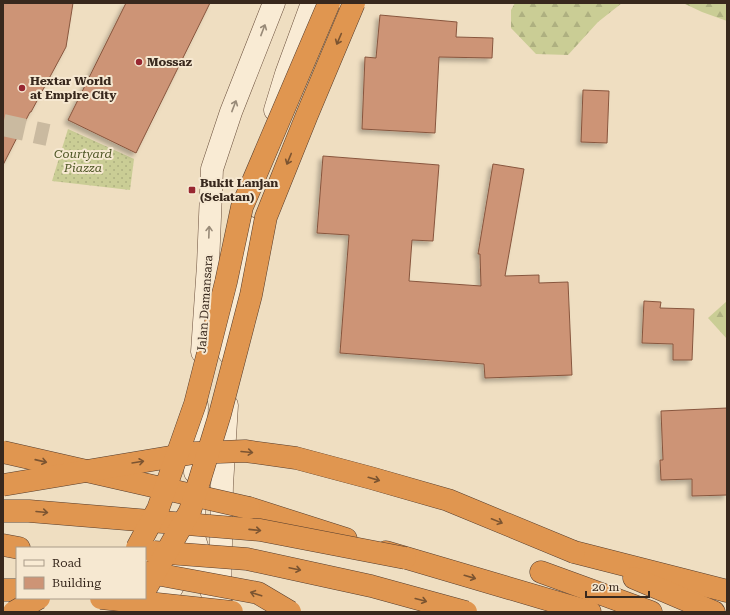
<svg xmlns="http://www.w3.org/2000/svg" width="730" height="615" font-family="'Roboto Serif',serif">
  <defs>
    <pattern id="forest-firs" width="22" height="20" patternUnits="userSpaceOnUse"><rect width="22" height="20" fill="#cacd95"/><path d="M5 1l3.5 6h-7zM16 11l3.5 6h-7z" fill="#aeb080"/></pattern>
    <pattern id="garden-dots" width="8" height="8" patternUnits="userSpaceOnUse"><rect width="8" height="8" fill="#cacd95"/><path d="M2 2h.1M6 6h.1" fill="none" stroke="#aeb080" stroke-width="1.8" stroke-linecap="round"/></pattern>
    <filter id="shadow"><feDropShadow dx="-3.5" dy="3.5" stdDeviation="2" flood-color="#0004"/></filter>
  </defs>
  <rect width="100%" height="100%" fill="#efdec1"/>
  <g fill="url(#forest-firs)">
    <path d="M515,3H622L598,22L568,55L536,54L511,28V10Z"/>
    <path d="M683,3H727V21L702,12Z"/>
    <path d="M727,301V339L708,318Z"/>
  </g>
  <path fill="url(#garden-dots)" d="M68,129L134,159L130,190L52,181Z"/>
  <g fill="#cd9476" stroke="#88563e" filter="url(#shadow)">
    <path d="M3,3H73L66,47L31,112H30L3,165Z"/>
    <path d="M126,3H210L136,153L68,120Z"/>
    <path d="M380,15L457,22L456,37L493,38L492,58L439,57L435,133L362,129L365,57L376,58Z"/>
    <path d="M583,90L609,91L607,143L581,142Z"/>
    <path d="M323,156L439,165L433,241L412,240L409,281L481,286L480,254H478L493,164L524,169L505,276L539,275V283L568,282L572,375L485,378L484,364L340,353L349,235L317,233Z"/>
    <path d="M644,301L661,302L660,308L694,309L692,360H673V344L642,343Z"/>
    <path d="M727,408V495L692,496V479L661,480L660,460H663L661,411Z"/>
  </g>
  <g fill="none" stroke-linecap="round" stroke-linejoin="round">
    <path stroke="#cabaa0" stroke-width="22" stroke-dasharray="22 11" stroke-linecap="butt" d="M3,125L48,135"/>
    <g stroke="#6a4f3c" stroke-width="23">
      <g id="secondary">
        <path d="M275,110L286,74L312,3"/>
        <path d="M202,352L208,265L212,169L231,112L274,3"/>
        <path d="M229,353L230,337L248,227"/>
        <path d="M195,472L197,406"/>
        <path d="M194,506V537L218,612"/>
        <path d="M220,601L222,485L227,405"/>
        <path d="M150,612L170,591L185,565L194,538"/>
      </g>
    </g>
    <g stroke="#563d2d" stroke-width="23">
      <g id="highway">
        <path d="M249,508L346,539"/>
        <path d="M3,545L19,548"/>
        <path d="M386,552L590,612"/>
        <path d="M574,552L727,591"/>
        <path d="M541,572L651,612"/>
        <path d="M634,578L714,612"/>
        <path d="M3,590H17"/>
      </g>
    </g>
    <use href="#secondary" stroke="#f9ebd4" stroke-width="22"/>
    <use href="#highway" stroke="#e09650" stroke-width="22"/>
    <g stroke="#563d2d" stroke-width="23" stroke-linecap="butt">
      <g id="highway-bridge">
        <path d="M3,452L249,508"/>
        <path d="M3,485L194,453L245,451L296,458L371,478L448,500L574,552"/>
        <path d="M3,511H29L260,530L405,558"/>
        <path d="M137,548L158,509L195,404L226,282L242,207L329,3"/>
        <path d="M154,552L247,559L371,586L466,612"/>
        <path d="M145,572L258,593L290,612"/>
        <path d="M145,590L190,511L220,414L251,295L266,217L307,115L354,3"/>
        <path d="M101,598L232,612"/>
        <path d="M14,612L39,598"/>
      </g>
    </g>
    <use href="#highway-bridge" stroke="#e09650" stroke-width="22"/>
  </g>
  <defs><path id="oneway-shaft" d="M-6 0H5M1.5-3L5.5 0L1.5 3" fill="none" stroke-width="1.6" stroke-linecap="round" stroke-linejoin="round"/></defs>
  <g stroke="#988a78">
    <use href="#oneway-shaft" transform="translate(263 30) rotate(-69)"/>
    <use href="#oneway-shaft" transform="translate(234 106) rotate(-69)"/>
    <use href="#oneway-shaft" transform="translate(209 232) rotate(-88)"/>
  </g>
  <g stroke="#7b5431">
    <use href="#oneway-shaft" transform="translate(339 39) rotate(113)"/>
    <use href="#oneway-shaft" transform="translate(289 159) rotate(112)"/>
    <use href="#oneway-shaft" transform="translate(247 452) rotate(5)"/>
    <use href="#oneway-shaft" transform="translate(41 461) rotate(13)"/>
    <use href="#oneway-shaft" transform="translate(138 462) rotate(-9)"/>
    <use href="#oneway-shaft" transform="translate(374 479) rotate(16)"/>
    <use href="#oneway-shaft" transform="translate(42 512) rotate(5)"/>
    <use href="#oneway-shaft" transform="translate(497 521) rotate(22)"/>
    <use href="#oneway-shaft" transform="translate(255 530) rotate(6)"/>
    <use href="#oneway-shaft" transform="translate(295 569) rotate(12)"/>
    <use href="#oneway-shaft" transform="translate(470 577) rotate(16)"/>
    <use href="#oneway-shaft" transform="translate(256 594) rotate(-162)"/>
    <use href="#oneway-shaft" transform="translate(421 600) rotate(15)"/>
  </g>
  <g fill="#982731" stroke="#f6e8d1" stroke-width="1.5">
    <circle cx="139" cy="62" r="4"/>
    <circle cx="22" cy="88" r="4"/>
    <rect x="188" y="186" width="8" height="8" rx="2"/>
  </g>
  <g text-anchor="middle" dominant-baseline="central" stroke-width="4" stroke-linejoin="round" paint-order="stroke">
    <g font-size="12" font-weight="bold" fill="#38281d" stroke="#f6e8d1" text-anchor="start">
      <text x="147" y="62">Mossaz</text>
      <text x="30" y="81">Hextar World<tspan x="30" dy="14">at Empire City</tspan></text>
      <text x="200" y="183">Bukit Lanjan<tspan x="200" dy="14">(Selatan)</tspan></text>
    </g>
    <g font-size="12" font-style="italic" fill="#4c5423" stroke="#f6e8d1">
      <text x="83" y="154">Courtyard<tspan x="83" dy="14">Piazza</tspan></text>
    </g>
    <g font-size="12" fill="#38281d" stroke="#f6e8d1">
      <text transform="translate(205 304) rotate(-86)">Jalan Damansara</text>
    </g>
  </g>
  <rect width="730" height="615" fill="none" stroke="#38281d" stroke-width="8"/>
  <rect x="16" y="547" width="130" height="52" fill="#f6e8d1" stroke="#aa9b89"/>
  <rect x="24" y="560" width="20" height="6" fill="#f9ebd4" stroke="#aa9b89"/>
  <text x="52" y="567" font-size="12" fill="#38281d">Road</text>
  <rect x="24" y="577" width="20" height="12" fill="#cd9476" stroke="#aa9b89"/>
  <text x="52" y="587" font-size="12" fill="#38281d">Building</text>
  <path d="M586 591v6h63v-6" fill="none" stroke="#38281d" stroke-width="2"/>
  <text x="592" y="591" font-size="12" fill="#38281d" stroke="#f6e8d1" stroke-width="3" paint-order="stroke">20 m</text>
</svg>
